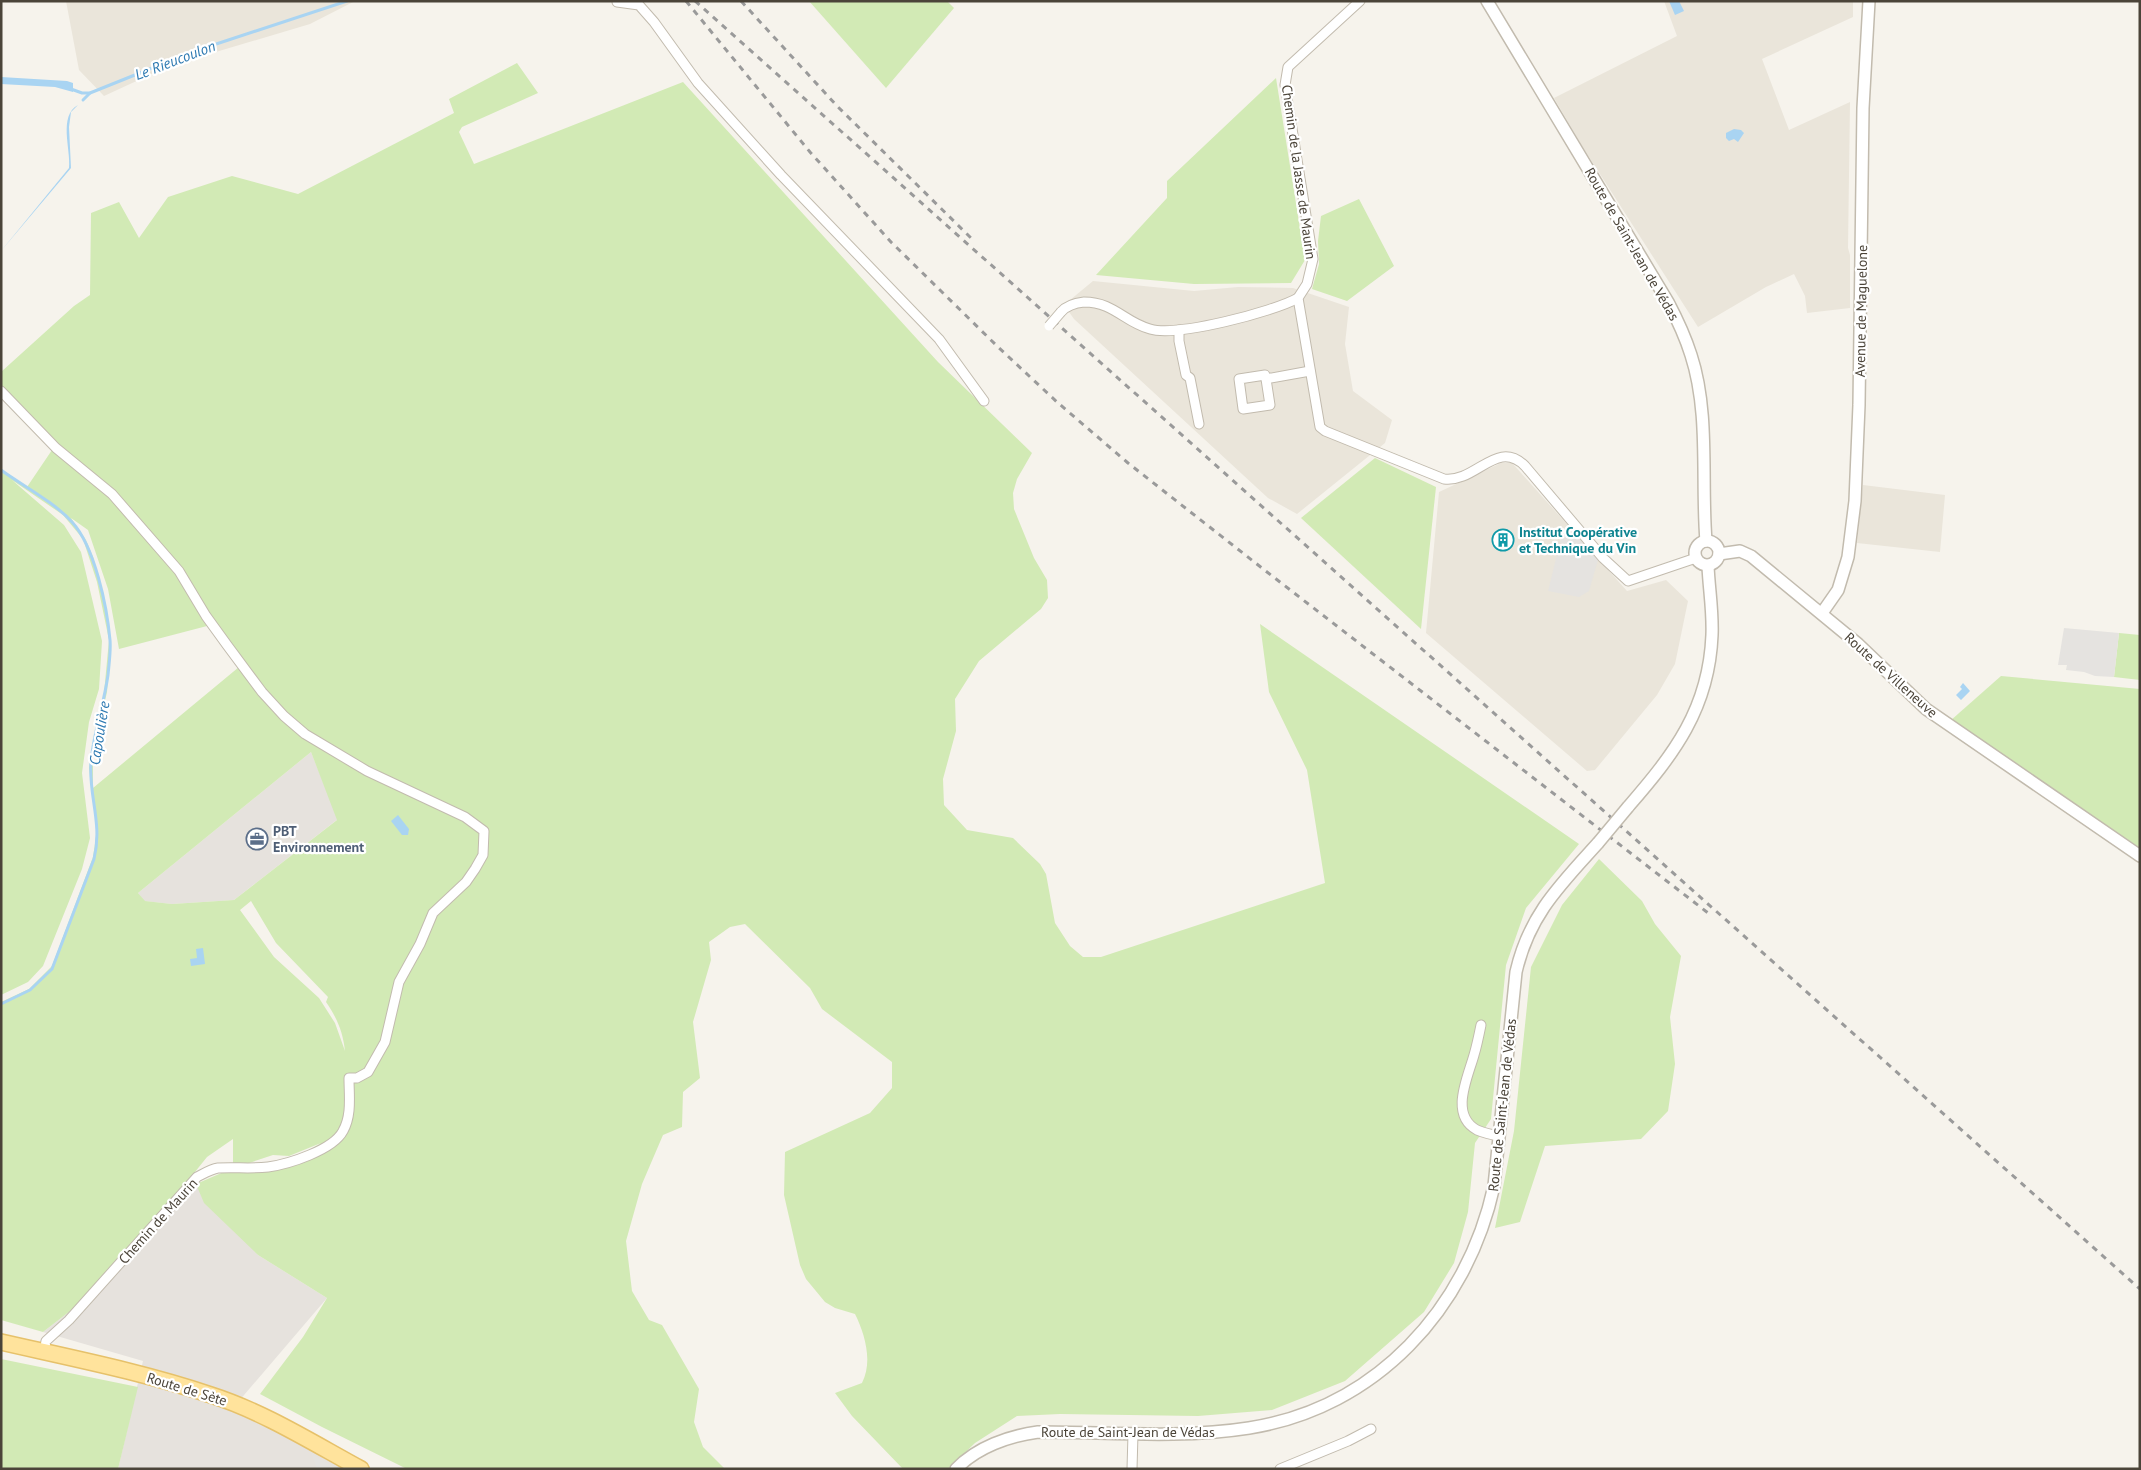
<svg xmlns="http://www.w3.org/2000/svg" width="2141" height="1470" font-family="'PT Sans',sans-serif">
  <rect width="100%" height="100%" fill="#f6f3ec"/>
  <g fill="#eae5da">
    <path d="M66,1H355L310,24L169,66L104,96L79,70Z"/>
    <path d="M1664,1H1853V17L1762,59L1789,130L1850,102L1848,248L1850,255V308L1807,313L1805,296L1794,274L1766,287L1698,327L1582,146L1554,98L1677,36Z"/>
    <path d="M1093,281L1194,291L1238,287L1293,288L1349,307L1345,344L1353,391L1392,420L1385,443L1297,514L1268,498L1074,319L1064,305Z"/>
    <path d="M1501,463H1512L1627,591L1666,580L1688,601L1675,664L1657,695L1595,770L1587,771L1426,633L1439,492Z"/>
    <path d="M1863,485L1945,495L1940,552L1857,543Z"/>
  </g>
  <g fill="#e6e2dd">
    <path d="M311,752L338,819L234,900L172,904L144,901L138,893Z"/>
    <path d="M196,1184L258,1255L327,1298L233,1408L365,1469H118L143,1361L43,1332L83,1301Z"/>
  </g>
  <g fill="#d2eab5" fill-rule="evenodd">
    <path d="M809,1H947L954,8L886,88Z"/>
    <path d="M517,63L538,93L462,127L459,132L474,164L683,82L938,362L1032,453L1017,479L1013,493L1014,509L1034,558L1047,580L1048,598L1041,609L979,661L955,699L956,731L943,779L944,805L967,830L1013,838L1040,864L1046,874L1055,923L1070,946L1083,957H1101L1325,883L1307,770L1269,692L1260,624L1579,844L1526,908L1506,965L1491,1119L1475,1143L1468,1212L1454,1263L1424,1312L1345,1381L1272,1410L1198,1416L1060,1414L1017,1416L975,1443L948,1469H903L852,1416L835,1393L862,1383C873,1362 865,1334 855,1314L835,1308L825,1302L806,1279L800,1265L784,1195L785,1152L870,1113L892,1088V1062L822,1009L810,988L745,924L730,927L709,942L711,960L693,1022L700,1078L683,1092L682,1127L663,1135L642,1184L626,1241L632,1291L649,1320L662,1325L699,1389L694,1422L703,1447L725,1469H407L322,1427L260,1394L303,1337L327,1298L258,1255L204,1203L196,1184L233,1168V1139L207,1157L166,1208L83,1301L43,1332L1,1320V1002L29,989L52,966L93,857L97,830L89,768L104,693L109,640L97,582L83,539L63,515L12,480L64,525L81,552L102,641L99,689L89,722L82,773L90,838L82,869L43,966L28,982L1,995V469L27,487L52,450L1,391V372L74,306L90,295L91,213L119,202L139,238L168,197L232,176L298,194L454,113L449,99ZM71,518L88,530L108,589L119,649L207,626L239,667L93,788V755L107,692L111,641L102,590L93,557L86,540ZM311,752L337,820L234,900L172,904L145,901L138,893ZM251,901L276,943L328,997L326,1002C337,1018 343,1032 345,1051L335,1023L319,998L274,957L240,910ZM321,1143L292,1160L237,1167L273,1155L289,1156Z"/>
    <path d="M1276,78L1305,260L1291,283L1194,284L1096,275L1167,198V181Z"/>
    <path d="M1359,199L1394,266L1347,301L1312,289L1319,264L1318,241L1321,216Z"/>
    <path d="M1375,458L1436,487L1421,629L1301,518Z"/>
    <path d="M2119,633L2140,635V680L2114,677Z"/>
    <path d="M2001,676L2140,689V848L1950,721Z"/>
    <path d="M1599,859L1642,901L1655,924L1681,956L1670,1017L1675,1064L1668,1111L1641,1139L1545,1146L1520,1222L1495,1228L1514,1131L1531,967L1562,905Z"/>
    <path d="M1,1359L138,1387L118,1469H1Z"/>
  </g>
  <g fill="#e5e3e0">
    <path d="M1563,530L1570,532L1585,544L1598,560L1589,591L1579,597L1548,591Z"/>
    <path d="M2064,628L2119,633L2114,677L2095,676L2084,672L2066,670L2067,665H2058Z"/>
    <path d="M312,1454L337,1469H317Z"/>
  </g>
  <g fill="#a9d4f2">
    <path d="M1669,1H1679L1684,11L1675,15Z"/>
    <path d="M1,77L67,81L73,83V92L55,87L1,84Z"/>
    <path d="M78,105L71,112L69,127L71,168L1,251L69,168C71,149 58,116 78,105Z"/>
    <path d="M1734,129L1741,130L1744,133L1738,142L1734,139L1729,141L1726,138V133Z"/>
    <path d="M1963,683L1970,691L1961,700L1956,695L1962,689L1960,687Z"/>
    <path d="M398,815L409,829L408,835H402L391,821Z"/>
    <path d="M203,948L205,964L191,966L190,959L197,958L196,949Z"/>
  </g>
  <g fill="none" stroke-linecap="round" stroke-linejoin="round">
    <g stroke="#a9d4f2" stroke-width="3">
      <path d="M71,89L82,93H90L192,52L347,1"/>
      <path d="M83,100L90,93"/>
      <path d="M1,470C23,486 54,502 72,522C95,547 107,607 110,640C111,651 109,664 108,675C104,704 94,731 91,761C88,795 103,823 94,859L52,969L30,990L1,1004"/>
    </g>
    <g stroke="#c2bbae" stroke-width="11">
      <g id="minor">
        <path d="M1360,1L1288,67L1285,85L1313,259L1307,284L1298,298L1320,427L1325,431L1444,479C1476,483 1497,438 1525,466L1603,558L1628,581L1696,558"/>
        <path d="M617,2L639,5L654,22L698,83L781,175L939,339L984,401"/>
        <path d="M1061,312C1067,305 1075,303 1084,302C1114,302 1124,322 1150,329C1177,337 1273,312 1298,298"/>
        <path d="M1179,330V341L1186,375L1190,378L1199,424"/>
        <path d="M1266,379L1265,375L1239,379L1243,409L1270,405L1266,379L1310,371"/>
        <path d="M1,391L56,448L112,494L179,571L206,616L227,645L262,692L284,716L305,734L367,771L465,817L484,831L483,855L475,869L466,882L433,913L420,944L399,982L385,1042L368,1072L357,1078H349C349,1096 352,1115 343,1131C333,1150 289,1164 268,1167C252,1169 235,1167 218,1168C211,1169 203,1174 197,1177L69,1320L46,1341L44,1352"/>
        <path d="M1481,1025C1479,1035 1477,1045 1474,1055C1468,1077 1449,1115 1477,1130C1484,1133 1493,1135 1500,1136"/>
        <path d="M1132,1469L1133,1434"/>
        <path d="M1280,1469L1348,1441L1371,1429"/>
      </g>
    </g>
    <g stroke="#c2bbae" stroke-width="14">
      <g id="tertiary">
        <path d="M1487,1L1668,302C1677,319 1685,336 1691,355C1710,413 1701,481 1706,541"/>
        <circle cx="1707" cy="553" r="12"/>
        <path d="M1719,554L1740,551L1751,556L1858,644L1926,709L2140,856"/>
        <path d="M1822,613L1838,590L1848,557L1855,501L1859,405L1863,108L1869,1"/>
        <path d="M1628,807C1674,754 1709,709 1712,635C1713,611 1709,589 1708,566"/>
        <path d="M956,1469C977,1447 1009,1436 1038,1432C1108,1432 1179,1439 1249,1428C1376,1408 1467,1309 1494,1186L1516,972C1529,915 1560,885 1598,843"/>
      </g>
    </g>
    <g stroke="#e6c16a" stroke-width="18">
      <path id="primary" d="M1,1342C71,1358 143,1372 211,1395C264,1412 313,1443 361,1469"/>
    </g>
    <use href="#minor" stroke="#fff" stroke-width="9"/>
    <use href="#tertiary" stroke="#fff" stroke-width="11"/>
    <use href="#primary" stroke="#ffe39c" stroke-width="15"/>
    <g stroke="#9a9a9a" stroke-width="3" stroke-dasharray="6 6" stroke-linecap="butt">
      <path d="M686,1L810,152L891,242L997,346L1057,402L1128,463L1267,572L1712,916"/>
      <path d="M695,1L2140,1289"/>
      <path d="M741,1L837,106L971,238"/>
    </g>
    <g stroke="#c2bbae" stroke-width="11" stroke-linecap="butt">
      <path id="minor-bridge" d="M1049,326L1061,312"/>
    </g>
    <g stroke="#c2bbae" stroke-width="14" stroke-linecap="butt">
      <path id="tertiary-bridge" d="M1598,843L1628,807"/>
    </g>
    <use href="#minor-bridge" stroke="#fff" stroke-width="9"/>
    <use href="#tertiary-bridge" stroke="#fff" stroke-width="11"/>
  </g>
  <defs>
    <g id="building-ring" transform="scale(1.125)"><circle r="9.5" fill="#fff" stroke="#0f9aa8" stroke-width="1.5"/><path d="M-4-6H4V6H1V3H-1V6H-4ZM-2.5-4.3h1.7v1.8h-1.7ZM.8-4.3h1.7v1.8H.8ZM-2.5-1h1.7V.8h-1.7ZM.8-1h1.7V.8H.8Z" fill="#0f9aa8"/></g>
    <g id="office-ring" transform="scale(1.125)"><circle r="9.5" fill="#fff" stroke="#5c6f8a" stroke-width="1.5"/><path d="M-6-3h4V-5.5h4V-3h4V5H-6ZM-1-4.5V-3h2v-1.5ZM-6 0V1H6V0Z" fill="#5c6f8a"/></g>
  </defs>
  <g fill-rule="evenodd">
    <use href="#building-ring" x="1503" y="540"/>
    <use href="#office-ring" x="257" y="839"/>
  </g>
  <g text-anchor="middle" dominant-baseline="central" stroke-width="4.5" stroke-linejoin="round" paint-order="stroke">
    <g font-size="14" fill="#4b4439" stroke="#fff">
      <text transform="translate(1299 172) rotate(82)">Chemin de la Jasse de Maurin</text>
      <text transform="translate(1632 244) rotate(60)">Route de Saint-Jean de Védas</text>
      <text transform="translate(1861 311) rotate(-89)">Avenue de Maguelone</text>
      <text transform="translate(1891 675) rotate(42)">Route de Villeneuve</text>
      <text transform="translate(1502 1105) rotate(-84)">Route de Saint-Jean de Védas</text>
      <text transform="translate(158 1221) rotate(-48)">Chemin de Maurin</text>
      <text transform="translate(187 1389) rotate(17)">Route de Sète</text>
      <text x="1128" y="1432">Route de Saint-Jean de Védas</text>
    </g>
    <g font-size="14" font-weight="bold" fill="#0d838f" stroke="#fff" text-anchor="start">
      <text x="1519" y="532">Institut Coopérative<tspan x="1519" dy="16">et Technique du Vin</tspan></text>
    </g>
    <g font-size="14" font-weight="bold" fill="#4e5e75" stroke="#fff" text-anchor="start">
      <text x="273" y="831">PBT<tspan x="273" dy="16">Environnement</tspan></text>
    </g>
    <g font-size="15" font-style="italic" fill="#2e7ab2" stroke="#fff">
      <text transform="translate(175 60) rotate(-21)">Le Rieucoulon</text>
      <text transform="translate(99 733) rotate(-81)">Capoulière</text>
    </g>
  </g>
  <rect width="2141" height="1470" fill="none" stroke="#4b4439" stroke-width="5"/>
</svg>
